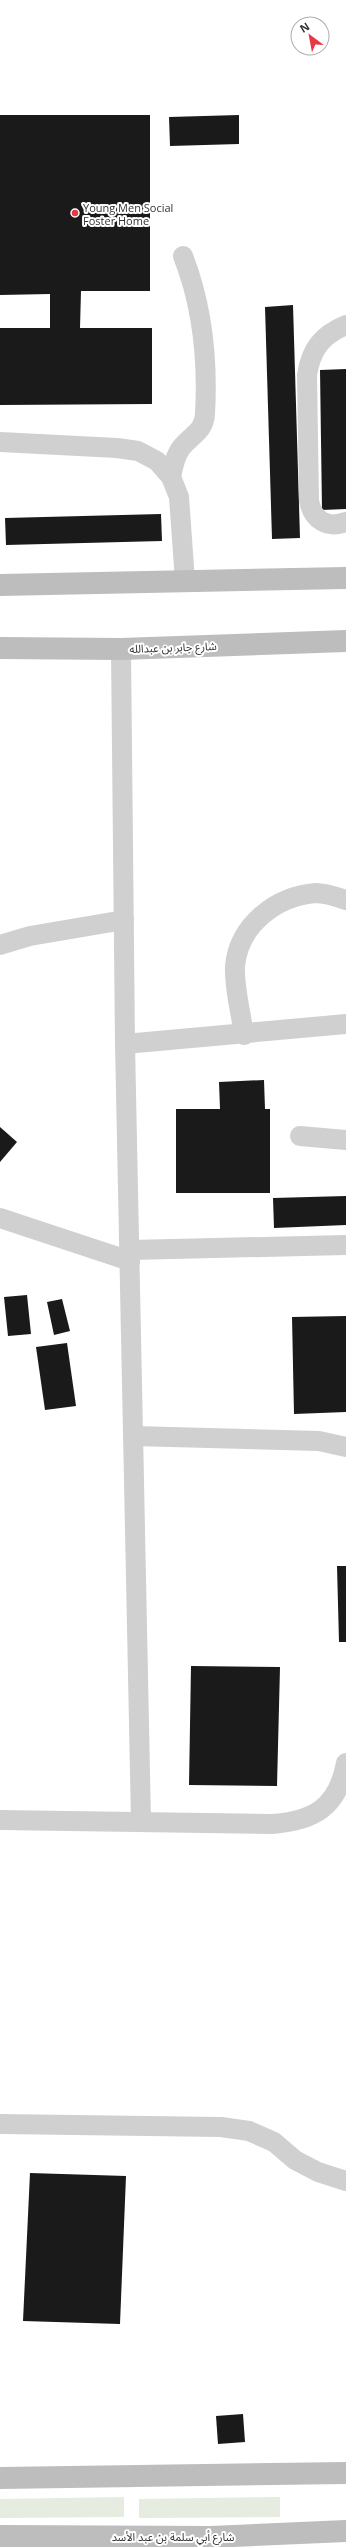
<svg xmlns="http://www.w3.org/2000/svg" width="346" height="2547" font-family="'Open Sans','Noto Sans Arabic',sans-serif">
  <rect width="100%" height="100%" fill="#fff"/>
  <g fill="#e6ecdf">
    <path d="M124,2497V2517L0,2518V2499Z"/>
    <path d="M280,2497V2517L139,2518V2499Z"/>
  </g>
  <g fill="#1a1a1a">
    <path d="M0,115H150V291H81L80,328H152V404L0,405V328H50V294L0,295Z"/>
    <path d="M239,115V144L170,146L169,117Z"/>
    <path d="M293,305L300,538L272,539L265,307Z"/>
    <path d="M346,369V509L322,510L320,370Z"/>
    <path d="M161,514L162,541L6,545L5,518Z"/>
    <path d="M264,1080L265,1109H270V1193H176V1109H220L219,1082Z"/>
    <path d="M0,1127L17,1142L0,1162Z"/>
    <path d="M346,1196V1225L274,1228L273,1198Z"/>
    <path d="M27,1295L31,1334L8,1336L4,1297Z"/>
    <path d="M62,1299L70,1331L54,1335L47,1302Z"/>
    <path d="M346,1316V1412L294,1414L292,1317Z"/>
    <path d="M67,1343L76,1406L45,1410L36,1347Z"/>
    <path d="M337,1566H346V1642H339Z"/>
    <path d="M191,1666L280,1667L277,1786L189,1785Z"/>
    <path d="M30,2173L126,2176L120,2324L23,2321Z"/>
    <path d="M243,2414L245,2442L218,2444L216,2416Z"/>
  </g>
  <g fill="none" stroke-linecap="round" stroke-linejoin="round">
    <g stroke="#d0d0d0" stroke-width="20">
      <path d="M346,325C322,335 311,349 307,375L309,501C313,520 327,529 346,522"/>
      <path d="M0,442L117,448L138,451L157,461L171,477L179,497L185,581"/>
      <path d="M171,477C173,467 175,456 181,448C191,435 204,432 205,414C208,360 203,307 183,256"/>
      <path d="M121,649L125,1044L141,1821"/>
      <path d="M0,945L30,936L124,920"/>
      <path d="M244,1035C241,1013 234,988 235,966C239,924 277,896 316,893C325,893 337,897 346,900"/>
      <path d="M125,1044L346,1024"/>
      <path d="M300,1136L346,1140"/>
      <path d="M0,1218L130,1261"/>
      <path d="M130,1250L346,1245"/>
      <path d="M133,1436L319,1441L346,1447"/>
      <path d="M0,1820L272,1824C314,1821 338,1807 346,1763"/>
      <path d="M0,2124L221,2127L249,2131L274,2142L295,2160L318,2172L346,2181"/>
    </g>
    <g stroke="#bdbdbd" stroke-width="22">
      <path d="M0,585L346,578"/>
      <path d="M0,648L121,649L346,641"/>
      <path d="M0,2478L346,2473"/>
      <path d="M0,2536L211,2537L346,2531"/>
    </g>
  </g>
  <circle fill="#e63946" stroke="#fff" stroke-width="1.5" cx="75" cy="213" r="4"/>
  <g text-anchor="middle" dominant-baseline="central" stroke-width="4" stroke-linejoin="round" paint-order="stroke">
    <g font-size="11" fill="#333" stroke="#fff" text-anchor="start">
      <text x="83" y="207">Young Men Social<tspan x="83" dy="13">Foster Home</tspan></text>
    </g>
    <g font-size="11" fill="#333" stroke="#fff">
      <text transform="translate(173 647) rotate(-2)">شارع جابر بن عبدالله</text>
      <text x="173" y="2536">شارع أبي سلمة بن عبد الأسد</text>
    </g>
  </g>
  <g transform="translate(310 36) rotate(328)"><circle r="19" fill="#ffffff" stroke="#adadad"/>
  <path d="M0-3L7 15L0 10L-7 15Z" fill="#e63946"/>
  <text y="-6" font-size="11" font-weight="bold" text-anchor="middle" fill="#333333">N</text>
  </g>
</svg>
